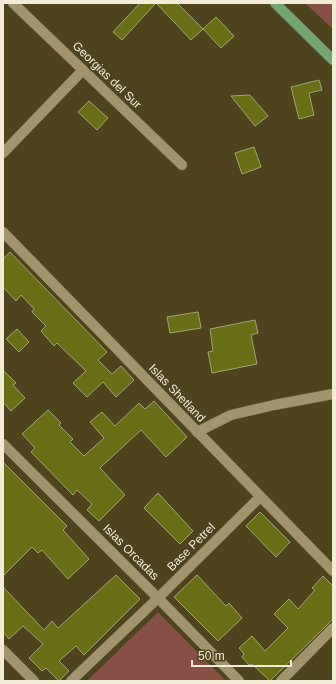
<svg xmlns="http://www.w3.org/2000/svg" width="336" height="684" font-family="Helvetica,sans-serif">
  <rect width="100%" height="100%" fill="#4e431d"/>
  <g fill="#875045">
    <path d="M305,3H333V29Z"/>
    <path d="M158,612L226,681H87Z"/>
  </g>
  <g fill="#696e17" stroke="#a0a47b">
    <path d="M140,3H177L203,29L191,40L156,3L122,40L113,32Z"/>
    <path d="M216,17L234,36L221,48L203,29Z"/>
    <path d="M319,80L322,90L309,93L314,115L299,119L291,87Z"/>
    <path d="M250,95L268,116L255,126L231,96Z"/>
    <path d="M89,101L108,118L97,130L78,112Z"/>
    <path d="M254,147L261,167L242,174L235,153Z"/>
    <path d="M10,252L107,352L98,360L112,374L121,366L134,380L116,397L103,382L87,397L73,383L86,371L57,343L54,346L41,331L46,326L32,312L34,309L21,295L16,301L3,287V259Z"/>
    <path d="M198,312L201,328L170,333L167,317Z"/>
    <path d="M255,320L258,333L251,335L257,364L212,373L208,352L213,351L210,329Z"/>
    <path d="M17,329L29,342L19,352L6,339Z"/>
    <path d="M3,370L16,383L13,385L25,398L11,411L3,402Z"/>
    <path d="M154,401L187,437L166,457L141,430L100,468L125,495L99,521L87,510L92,504L77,490L73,495L31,452L35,448L22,434L48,410L61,423L59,425L73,439L70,442L84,456L104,438L90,422L102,412L115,426L139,403L145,409Z"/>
    <path d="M3,462L67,526L63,530L89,559L68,579L42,550L38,553L32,547L3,576Z"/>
    <path d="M158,493L193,531L180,544L144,508Z"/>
    <path d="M260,512L290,542L276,557L246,526Z"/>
    <path d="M116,575L140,599L84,655L76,646L59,661L69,671L59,681L46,668L42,671L29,658L43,644L23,626L9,639L3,632V587L44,630L52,621L58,628Z"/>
    <path d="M197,575L226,606L229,603L242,618L218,641L174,597Z"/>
    <path d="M323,576L333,586V619L270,681L252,664L249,665L242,657L244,654L239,648L252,636L265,651L288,628L274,614L289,599L298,609L315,590L312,588Z"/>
  </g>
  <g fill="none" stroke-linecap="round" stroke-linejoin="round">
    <g stroke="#69603d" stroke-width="11">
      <g id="minor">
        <path d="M13,3L182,165"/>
        <path d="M3,153L83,70"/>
        <path d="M3,232L333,571"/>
        <path d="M197,432L231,415L274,405L333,394"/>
        <path d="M3,444L158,598L239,681"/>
        <path d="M3,650L34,681"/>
        <path d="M71,681L158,598L260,497"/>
        <path d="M281,681L333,628"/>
      </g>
    </g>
    <g stroke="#69603d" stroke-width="11">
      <path id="major" d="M275,3L333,60"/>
    </g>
    <use href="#minor" stroke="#a2956d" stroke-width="10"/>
    <use href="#major" stroke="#74a672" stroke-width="10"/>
  </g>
  <g text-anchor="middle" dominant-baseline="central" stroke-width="3.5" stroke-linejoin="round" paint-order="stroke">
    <g font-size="12" fill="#f2ecd7" stroke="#4e431d">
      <text transform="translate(107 75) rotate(44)">Georgias del Sur</text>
      <text transform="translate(177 393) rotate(46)">Islas Shetland</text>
      <text transform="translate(191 547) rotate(-45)">Base Petrel</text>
      <text transform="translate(131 552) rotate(45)">Islas Orcadas</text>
    </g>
  </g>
  <rect width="336" height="684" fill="none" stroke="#f2ecd7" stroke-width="8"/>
  <path d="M192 660v6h99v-6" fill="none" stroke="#f2ecd7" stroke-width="2"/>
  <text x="198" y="660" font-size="12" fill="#f2ecd7" stroke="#4e431d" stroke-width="3" paint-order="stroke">50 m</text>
</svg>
